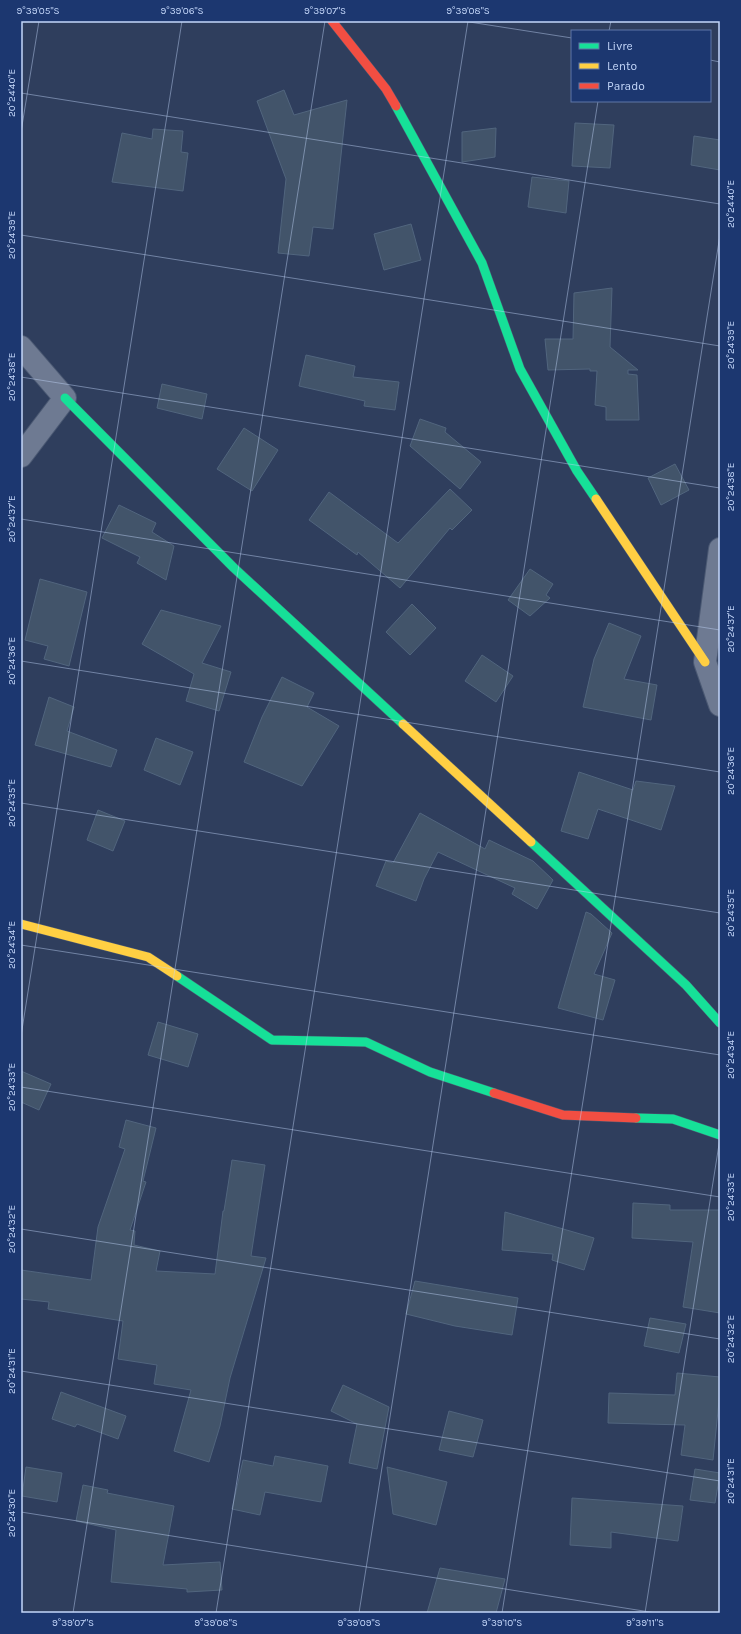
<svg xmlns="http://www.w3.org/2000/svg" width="741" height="1634" font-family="Karla,sans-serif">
  <rect width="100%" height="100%" fill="#2f3e5d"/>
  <g fill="#42546a" stroke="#51657e">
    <path d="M284,90L294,115L347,100L333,229L313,227L309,256L278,253L286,179L257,101Z"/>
    <path d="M575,123L614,125L610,168L572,166Z"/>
    <path d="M496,128L495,157L462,162V132Z"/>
    <path d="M153,129L183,131L181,152L188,153L183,191L112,182L122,133L152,139Z"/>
    <path d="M694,136L720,140V170L691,165Z"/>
    <path d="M532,177L569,181L566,213L528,207Z"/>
    <path d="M411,224L421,260L384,270L374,234Z"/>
    <path d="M612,288L610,347L638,370H628V374L637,375L639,420H606V407L595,405L597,371H590V369L548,370L545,339H573L574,293Z"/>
    <path d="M306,355L355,366L353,377L399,382L395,410L364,406L365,401L299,386Z"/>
    <path d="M162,384L207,394L202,419L157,408Z"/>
    <path d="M420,419L446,428L445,432L481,462L460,489L410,446Z"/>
    <path d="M244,428L278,450L252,491L217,469Z"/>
    <path d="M675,464L689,490L661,505L648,478Z"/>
    <path d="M450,489L472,510L452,530L450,528L400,588L358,552L357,555L309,520L329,492L398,543Z"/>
    <path d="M119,505L156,523L152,532L174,546L166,580L137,563L140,557L102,538Z"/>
    <path d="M530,569L553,584L546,595L550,598L530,616L508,600Z"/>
    <path d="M40,579L87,592L69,666L44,659L48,646L25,640Z"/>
    <path d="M412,604L436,628L410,655L386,632Z"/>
    <path d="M161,610L221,626L202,663L231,672L219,711L186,701L194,674L142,644Z"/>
    <path d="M609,623L641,636L624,679L657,685L651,720L583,707L594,659Z"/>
    <path d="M482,655L513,676L496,702L465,681Z"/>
    <path d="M282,677L314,693L307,707L339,726L302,786L244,762L262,717Z"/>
    <path d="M49,697L74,707L67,731L117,750L111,767L35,745Z"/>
    <path d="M156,738L193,752L180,785L144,770Z"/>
    <path d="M579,772L633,790L636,781L675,786L661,830L598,809L588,839L561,831Z"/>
    <path d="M98,810L125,821L113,851L87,840Z"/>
    <path d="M420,813L485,849L489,840L533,861L553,880L537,909L512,894L515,888L438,852L424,879L416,901L376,886L386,861L393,863Z"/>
    <path d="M586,912L591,914L612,933L594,974L615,980L603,1020L558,1008Z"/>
    <path d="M158,1022L198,1034L188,1067L148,1055Z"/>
    <path d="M21,1071L51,1084L39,1110L21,1102Z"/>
    <path d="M126,1120L156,1128L143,1181L146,1182L130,1230L135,1231L134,1245L160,1251L156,1271L215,1274L223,1211H224L232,1160L265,1165L251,1256L266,1258L230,1378L220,1426L209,1462L174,1451L191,1390L154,1384L157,1365L118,1359L123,1321L48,1309L49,1302L21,1299V1270L91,1280L98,1227L125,1149L119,1147Z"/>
    <path d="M633,1203L670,1205V1210H720V1313L683,1307L693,1242L632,1238Z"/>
    <path d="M505,1212L594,1238L584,1270L552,1260L553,1254L502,1250Z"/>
    <path d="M415,1281L518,1298L512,1335L455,1326L406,1314Z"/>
    <path d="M650,1318L686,1324L679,1353L644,1346Z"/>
    <path d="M677,1373L720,1377V1391L713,1460L681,1455L685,1425L608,1423L609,1393L675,1395Z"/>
    <path d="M343,1385L389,1407L377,1469L349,1463L357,1424L331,1411Z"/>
    <path d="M61,1392L126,1416L118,1439L77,1424L75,1427L52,1419Z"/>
    <path d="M449,1411L483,1420L473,1457L439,1450Z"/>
    <path d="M275,1456L328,1466L321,1502L265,1492L260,1515L232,1509L243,1460L273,1466Z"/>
    <path d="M26,1467L62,1473L57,1502L22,1496Z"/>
    <path d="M387,1467L447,1482L436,1525L393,1514Z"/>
    <path d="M695,1469L720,1473L715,1503L690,1500Z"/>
    <path d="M83,1485L108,1490L107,1493L174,1506L163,1565L220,1562L222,1590L187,1592V1589L111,1582L116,1530L76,1521Z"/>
    <path d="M572,1498L683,1506L678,1541L611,1532V1548L570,1545Z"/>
    <path d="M440,1568L505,1579L496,1613H427Z"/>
  </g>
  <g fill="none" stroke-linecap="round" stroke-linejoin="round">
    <g stroke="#4b5973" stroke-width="24">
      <g id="street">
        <path d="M21,347L65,398L21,456"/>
        <path d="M720,549L705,662L720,705"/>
      </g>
    </g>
    <g stroke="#4b5973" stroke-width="10">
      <g id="fast">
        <path d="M396,106L482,263L520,369L577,471L596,499"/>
        <path d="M65,398L234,568L403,724"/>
        <path d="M531,842L686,985L720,1023"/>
        <path d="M177,976L272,1040L366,1042L430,1072L494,1093"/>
        <path d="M636,1118L673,1119L720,1135"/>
      </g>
    </g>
    <g stroke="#4b5973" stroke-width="10">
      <g id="slow">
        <path d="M596,499L705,662"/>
        <path d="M403,724L531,842"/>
        <path d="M21,924L148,957L177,976"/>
      </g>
    </g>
    <g stroke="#4b5973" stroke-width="10">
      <g id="jam">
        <path d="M332,21L386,89L396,106"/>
        <path d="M494,1093L563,1115L636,1118"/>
      </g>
    </g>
    <use href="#street" stroke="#6e7a92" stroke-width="22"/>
    <use href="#fast" stroke="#16e098" stroke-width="9"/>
    <use href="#slow" stroke="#ffcf43" stroke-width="9"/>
    <use href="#jam" stroke="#f24e42" stroke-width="9"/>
  </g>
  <path fill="none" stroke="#c4d7fa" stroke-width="1" stroke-opacity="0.45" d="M463,21L572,38M609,31L611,21M710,60L720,62M21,93L720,204M21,132L39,21M21,235L720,346M21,377L720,488M21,519L720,630M21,661L720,772M21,803L720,913M21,945L720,1055M21,1036L182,21M21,1087L720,1197M21,1229L720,1339M21,1371L720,1481M21,1512L656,1613M73,1613L325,21M216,1613L468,21M359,1613L598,101M502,1613L720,235M645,1613L720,1138"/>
  <rect width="741" height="1634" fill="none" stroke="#1c3770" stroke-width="44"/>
  <rect x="571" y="30" width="140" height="72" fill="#1c3770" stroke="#5f77a7"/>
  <rect x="579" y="43" width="20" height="6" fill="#16e098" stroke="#5f77a7"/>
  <text x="607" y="50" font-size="12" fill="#c4d7fa">Livre</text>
  <rect x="579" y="63" width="20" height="6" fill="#ffcf43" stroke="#5f77a7"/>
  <text x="607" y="70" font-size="12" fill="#c4d7fa">Lento</text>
  <rect x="579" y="83" width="20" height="6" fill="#f24e42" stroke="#5f77a7"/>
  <text x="607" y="90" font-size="12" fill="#c4d7fa">Parado</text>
  <rect x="22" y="22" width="697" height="1590" fill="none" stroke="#c4d7fa" stroke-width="1.5"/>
  <g font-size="10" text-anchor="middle" fill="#c4d7fa">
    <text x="38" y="14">9°39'05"S</text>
    <text x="182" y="14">9°39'06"S</text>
    <text x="325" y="14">9°39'07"S</text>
    <text x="468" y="14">9°39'08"S</text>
    <text transform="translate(11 93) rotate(-90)" y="4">20°24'40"E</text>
    <text transform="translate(730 204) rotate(-90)" y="4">20°24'40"E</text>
    <text transform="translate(11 235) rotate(-90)" y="4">20°24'39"E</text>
    <text transform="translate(730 345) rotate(-90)" y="4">20°24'39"E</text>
    <text transform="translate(11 377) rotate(-90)" y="4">20°24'38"E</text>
    <text transform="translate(730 487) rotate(-90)" y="4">20°24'38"E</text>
    <text transform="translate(11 519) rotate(-90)" y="4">20°24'37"E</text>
    <text transform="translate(730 629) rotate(-90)" y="4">20°24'37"E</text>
    <text transform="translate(11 661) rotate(-90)" y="4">20°24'36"E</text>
    <text transform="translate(730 771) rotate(-90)" y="4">20°24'36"E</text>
    <text transform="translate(11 803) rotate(-90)" y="4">20°24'35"E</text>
    <text transform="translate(730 913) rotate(-90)" y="4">20°24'35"E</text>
    <text transform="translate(11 945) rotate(-90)" y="4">20°24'34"E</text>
    <text transform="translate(730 1055) rotate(-90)" y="4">20°24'34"E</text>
    <text transform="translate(11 1087) rotate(-90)" y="4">20°24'33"E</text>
    <text transform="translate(730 1197) rotate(-90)" y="4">20°24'33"E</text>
    <text transform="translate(11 1229) rotate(-90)" y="4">20°24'32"E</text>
    <text transform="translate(730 1339) rotate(-90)" y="4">20°24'32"E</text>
    <text transform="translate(11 1371) rotate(-90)" y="4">20°24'31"E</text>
    <text transform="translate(730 1481) rotate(-90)" y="4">20°24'31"E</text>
    <text transform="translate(11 1513) rotate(-90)" y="4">20°24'30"E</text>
    <text x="73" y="1626">9°39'07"S</text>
    <text x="216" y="1626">9°39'08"S</text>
    <text x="359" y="1626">9°39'09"S</text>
    <text x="502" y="1626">9°39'10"S</text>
    <text x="645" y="1626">9°39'11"S</text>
  </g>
</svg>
